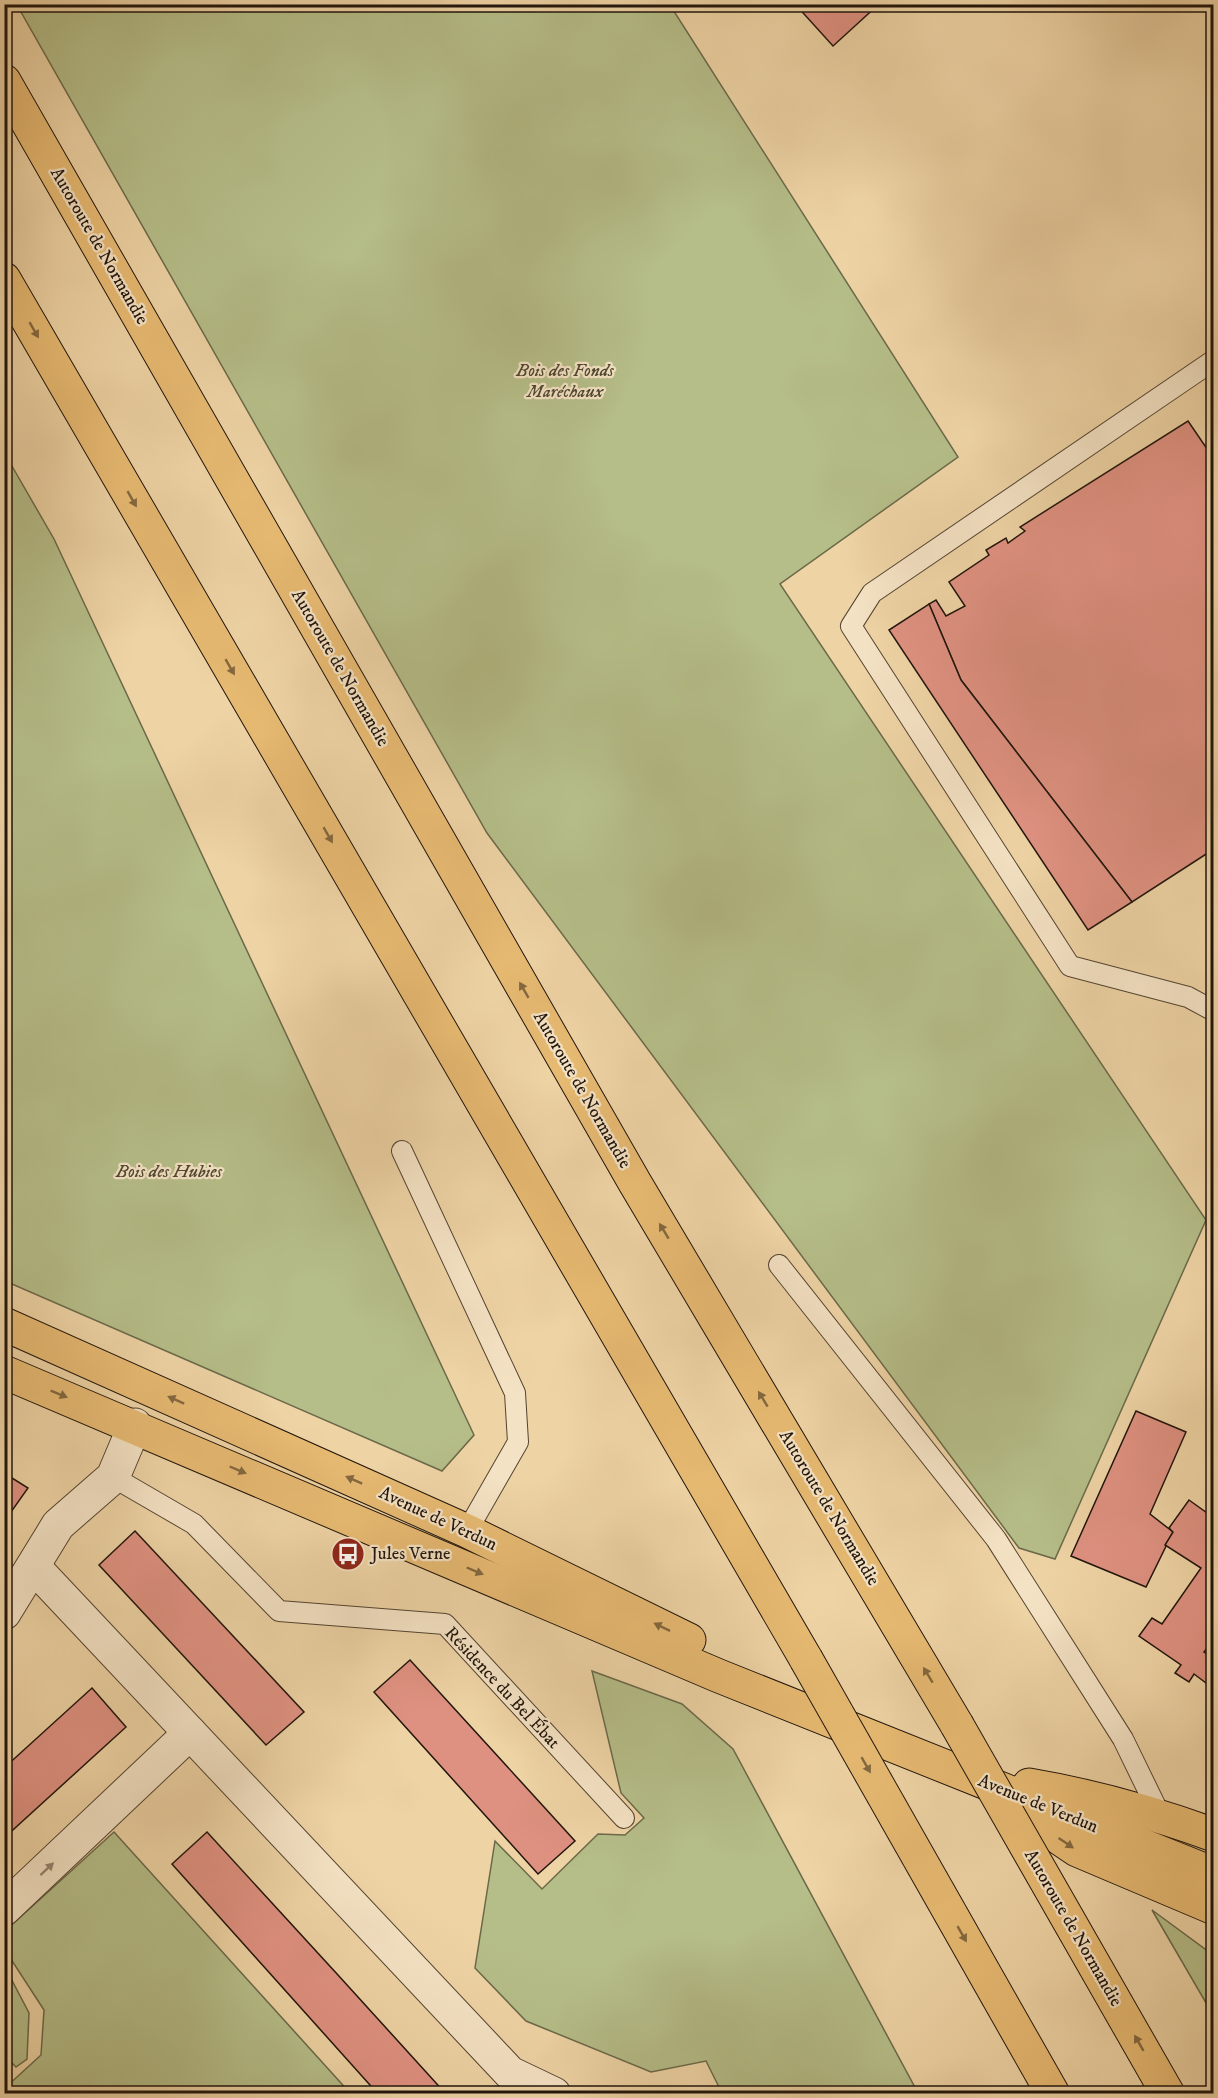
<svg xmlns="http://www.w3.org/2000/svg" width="1218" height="2098" font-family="'IM FELL DW Pica',serif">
  <rect width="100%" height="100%" fill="#eed3a4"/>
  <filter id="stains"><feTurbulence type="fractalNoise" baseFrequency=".00333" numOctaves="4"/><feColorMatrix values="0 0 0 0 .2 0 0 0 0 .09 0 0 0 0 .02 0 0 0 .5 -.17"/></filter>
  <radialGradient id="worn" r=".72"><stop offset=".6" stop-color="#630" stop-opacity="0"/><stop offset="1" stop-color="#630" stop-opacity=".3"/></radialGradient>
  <g fill="#b5bd88" stroke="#6b694a" stroke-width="1.5">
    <path d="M17,5H670L958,457L780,584L1206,1220L1055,1559L1019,1548L487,833Z"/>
    <path d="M5,454L54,539L474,1435L442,1471L5,1281Z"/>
    <path d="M592,1671L682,1704L733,1749L918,2093H722L706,2061L651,2072L526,2021L475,1968L495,1841L542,1889L598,1834L625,1835L644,1818L621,1793Z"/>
    <path d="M114,1832L350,2093H5V2088L41,2055L44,2010L5,1950V1931Z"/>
    <path d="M1152,1910L1213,1955V2015Z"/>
    <path d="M5,1967L29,2013L27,2059L16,2067L5,2056Z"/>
  </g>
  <g fill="#df9181" stroke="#21150c" stroke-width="1.5">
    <path d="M795,4H879L833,46Z"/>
    <path d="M1188,421L1214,459V849L1132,902L961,680L929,604L936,600L946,616L965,606L949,582L989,555L986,550L1006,538L1008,543L1025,531L1020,527Z"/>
    <path d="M929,604L961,680L1132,902L1088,930L889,630Z"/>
    <path d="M1136,1411L1186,1432L1150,1514L1173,1532L1146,1587L1071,1556Z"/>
    <path d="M4,1473L28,1488L4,1522Z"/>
    <path d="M1189,1500L1214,1518V1639L1204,1652L1214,1658V1679L1210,1686L1194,1674L1189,1682L1175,1673L1181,1665L1139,1636L1152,1618L1162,1624L1201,1568L1165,1545L1173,1532L1169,1528Z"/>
    <path d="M135,1531L304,1712L266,1745L99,1565Z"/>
    <path d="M410,1660L575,1841L538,1874L374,1692Z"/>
    <path d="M92,1688L126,1727L4,1838V1768Z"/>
    <path d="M207,1832L338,1975L446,2094H378L172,1864Z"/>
  </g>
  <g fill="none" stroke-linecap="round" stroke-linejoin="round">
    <g stroke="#544432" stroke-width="22">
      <g id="lane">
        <path d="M1214,360L872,593L851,626L1070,966L1188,997L1214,1011"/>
        <path d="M402,1151L515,1393L518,1442L467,1531"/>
        <path d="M779,1265L996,1539L1123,1739L1160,1815"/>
        <path d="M113,1477L194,1524L279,1611L445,1624L624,1818"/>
      </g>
    </g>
    <g stroke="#544432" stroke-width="35">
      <g id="street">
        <path d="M34,1567L510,2073L554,2094"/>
        <path d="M4,1613L58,1525L113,1477L135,1425"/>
        <path d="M4,1909L190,1733"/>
      </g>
    </g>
    <g stroke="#21150c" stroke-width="35">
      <g id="primary">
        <path d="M4,1324L467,1531L689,1640"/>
        <path d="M4,1372L719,1676L1214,1874"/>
        <path d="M1029,1785C1094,1796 1151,1812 1214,1835"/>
        <path d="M1019,1811L1077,1850L1214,1908"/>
      </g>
    </g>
    <g stroke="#21150c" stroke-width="35">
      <g id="highway">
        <path d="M4,81L635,1183L957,1725"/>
        <path d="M4,279L806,1659"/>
      </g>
    </g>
    <use href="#lane" stroke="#f4e2c4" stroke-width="20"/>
    <use href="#street" stroke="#f4e2c4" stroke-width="33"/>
    <use href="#primary" stroke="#e7ba72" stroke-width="33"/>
    <use href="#highway" stroke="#e7ba72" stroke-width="33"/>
    <g stroke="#21150c" stroke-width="35" stroke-linecap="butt">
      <g id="highway-bridge">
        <path d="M806,1659L1053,2094"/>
        <path d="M957,1725L1168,2094"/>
      </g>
    </g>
    <use href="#highway-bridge" stroke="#e7ba72" stroke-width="33"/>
  </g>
  <defs><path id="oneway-solid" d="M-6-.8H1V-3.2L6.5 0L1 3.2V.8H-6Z" transform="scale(1.5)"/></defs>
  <g fill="#84683f">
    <use href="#oneway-solid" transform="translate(34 330) rotate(60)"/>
    <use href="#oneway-solid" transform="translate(132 499) rotate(60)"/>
    <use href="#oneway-solid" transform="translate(230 667) rotate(60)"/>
    <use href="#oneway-solid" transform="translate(328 835) rotate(60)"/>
    <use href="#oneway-solid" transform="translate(524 990) rotate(-120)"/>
    <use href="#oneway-solid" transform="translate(664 1231) rotate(-121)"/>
    <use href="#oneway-solid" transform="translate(59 1394) rotate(22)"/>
    <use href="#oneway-solid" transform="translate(763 1399) rotate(-121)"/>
    <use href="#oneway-solid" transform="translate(176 1400) rotate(-156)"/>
    <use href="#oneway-solid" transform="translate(238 1470) rotate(23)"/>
    <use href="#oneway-solid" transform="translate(354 1480) rotate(-156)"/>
    <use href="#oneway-solid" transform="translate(475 1571) rotate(23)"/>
    <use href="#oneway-solid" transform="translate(662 1627) rotate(-154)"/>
    <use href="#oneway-solid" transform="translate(928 1675) rotate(-121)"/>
    <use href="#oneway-solid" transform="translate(866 1765) rotate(60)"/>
    <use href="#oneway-solid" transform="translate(1066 1843) rotate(34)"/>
    <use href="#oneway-solid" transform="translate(962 1934) rotate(60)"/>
    <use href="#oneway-solid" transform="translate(1139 2043) rotate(-120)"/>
  </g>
  <use fill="#958671" href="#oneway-solid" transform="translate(47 1869) rotate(-43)"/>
  <defs>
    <g id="bus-disc" transform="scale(1.725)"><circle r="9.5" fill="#8f2418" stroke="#f4e2c4"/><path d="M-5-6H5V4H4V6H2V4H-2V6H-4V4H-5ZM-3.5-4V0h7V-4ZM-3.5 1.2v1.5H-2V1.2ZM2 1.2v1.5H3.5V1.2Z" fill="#fff"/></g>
  </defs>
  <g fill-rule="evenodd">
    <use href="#bus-disc" x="348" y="1554"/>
  </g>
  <g text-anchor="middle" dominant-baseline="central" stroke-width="4.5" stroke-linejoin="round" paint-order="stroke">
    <g font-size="18" fill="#21150c" stroke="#f4e2c4">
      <text transform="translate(99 246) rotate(60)">Autoroute de Normandie</text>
      <text transform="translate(340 668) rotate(60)">Autoroute de Normandie</text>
      <text transform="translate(582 1090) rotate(60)">Autoroute de Normandie</text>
      <text transform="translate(829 1508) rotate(59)">Autoroute de Normandie</text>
      <text transform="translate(438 1519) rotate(25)">Avenue de Verdun</text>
      <text transform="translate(502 1688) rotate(47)">Résidence du Bel Ébat</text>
      <text transform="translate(1038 1804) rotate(22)">Avenue de Verdun</text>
      <text transform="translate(1073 1928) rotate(60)">Autoroute de Normandie</text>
    </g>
    <g font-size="18" font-style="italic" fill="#4d4731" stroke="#f4e2c4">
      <text x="565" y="371">Bois des Fonds<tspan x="565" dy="21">Maréchaux</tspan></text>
      <text x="169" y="1172">Bois des Hubies</text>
    </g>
    <g font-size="18" fill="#21150c" stroke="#f4e2c4" text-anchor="start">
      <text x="371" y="1554">Jules Verne</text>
    </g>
  </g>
  <rect width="1218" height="2098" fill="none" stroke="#eed3a4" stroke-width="24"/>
  <rect x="6" y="6" width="1206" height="2086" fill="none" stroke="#21150c" stroke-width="3"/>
  <rect x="12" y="12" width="1194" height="2074" fill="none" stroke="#21150c" stroke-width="1.5"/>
  <rect width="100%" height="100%" filter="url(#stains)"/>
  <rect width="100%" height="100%" fill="url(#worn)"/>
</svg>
